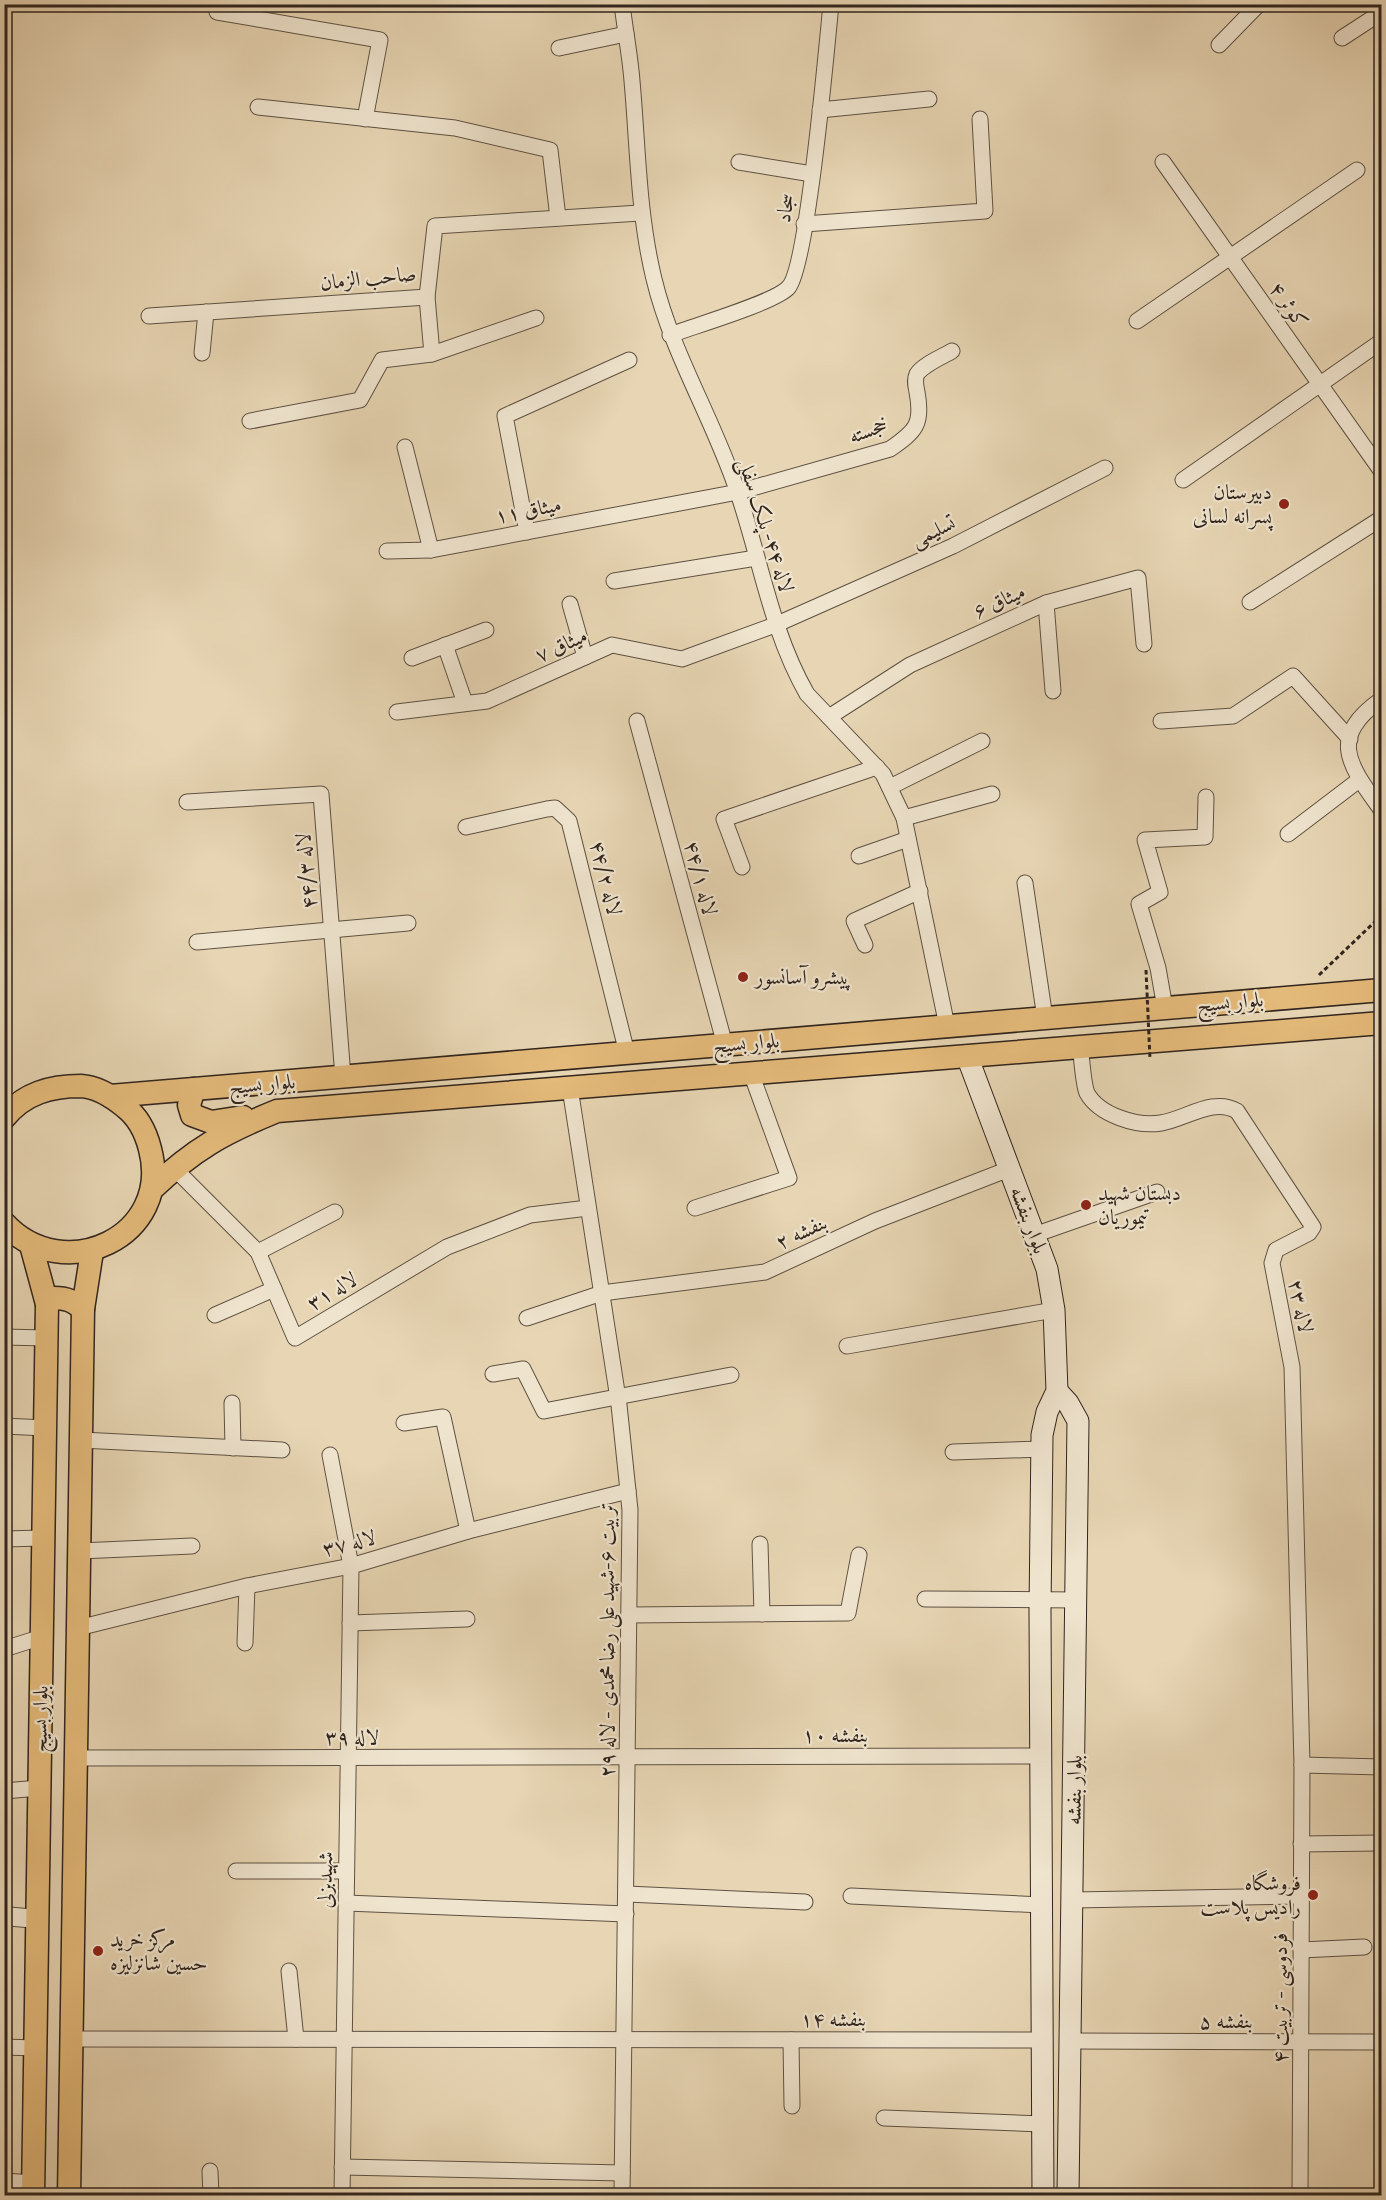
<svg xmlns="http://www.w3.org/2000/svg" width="1386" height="2200" font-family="'Gentium Book Plus',Amiri,serif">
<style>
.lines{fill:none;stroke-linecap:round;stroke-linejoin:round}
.minor-casing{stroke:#5e5143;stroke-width:17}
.tertiary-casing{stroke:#5e5143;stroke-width:20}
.secondary-casing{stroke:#31251e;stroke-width:23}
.primary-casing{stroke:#31251e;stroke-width:25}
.path{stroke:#31251e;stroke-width:3;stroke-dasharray:4.5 3;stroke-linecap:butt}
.minor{stroke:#efe4ce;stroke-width:15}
.tertiary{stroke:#efe4ce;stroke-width:18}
.secondary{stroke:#efe4ce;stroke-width:21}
.primary{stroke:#e4ba7a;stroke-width:22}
.path-bridge{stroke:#31251e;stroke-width:3;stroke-dasharray:4.5 3;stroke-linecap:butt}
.poi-dot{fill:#8f2418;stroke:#efe4ce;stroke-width:2}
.labels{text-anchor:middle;stroke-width:4.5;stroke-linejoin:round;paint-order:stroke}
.street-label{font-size:21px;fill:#31251e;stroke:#efe4ce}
.poi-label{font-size:21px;fill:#31251e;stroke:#efe4ce;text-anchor:start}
</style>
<rect width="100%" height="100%" fill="#e7d5b3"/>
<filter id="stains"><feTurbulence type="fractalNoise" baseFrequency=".00333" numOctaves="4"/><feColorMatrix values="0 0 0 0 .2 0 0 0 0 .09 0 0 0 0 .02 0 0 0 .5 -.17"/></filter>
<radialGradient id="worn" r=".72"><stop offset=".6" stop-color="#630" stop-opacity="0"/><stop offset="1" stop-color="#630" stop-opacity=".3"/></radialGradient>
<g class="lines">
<!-- minor casing -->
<g class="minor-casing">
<g id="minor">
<path d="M622,4c3,26 8,51 10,77 6,67 6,132 22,198 18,75 60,141 84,214 23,68 33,138 69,201l76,80 21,44 43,208"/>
<polyline points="217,12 380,40 365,119"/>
<polyline points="1342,38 1382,12"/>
<polyline points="1219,45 1259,4"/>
<polyline points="559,48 626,34"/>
<polyline points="258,107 455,128 550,150 558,218"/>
<polyline points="820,110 929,99"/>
<polyline points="739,162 812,174"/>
<polyline points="1163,162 1382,472"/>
<polyline points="804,224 985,211 980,119"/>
<polyline points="149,316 427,297 435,226 640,213"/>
<polyline points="1137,321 1357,170"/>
<path d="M670,335c24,-9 103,-32 118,-47 19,-18 39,-243 43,-284"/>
<polyline points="202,353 206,312"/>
<polyline points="432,354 536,318"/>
<polyline points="250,421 360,400 382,360 432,354 427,297"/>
<path d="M405,447l26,103 307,-58 152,-43c26,-18 33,-25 27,-57 -1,-6 -3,-12 0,-18 7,-10 25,-17 35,-23"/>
<polyline points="1183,480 1382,341"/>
<polyline points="527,532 505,416 629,360"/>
<polyline points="387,551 431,550"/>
<polyline points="614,581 756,558"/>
<polyline points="1250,602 1382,518"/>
<polyline points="1046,603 1053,691"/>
<polyline points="570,604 585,657"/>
<polyline points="445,645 465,703"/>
<polyline points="412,658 486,630"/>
<path d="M1382,699c-56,39 -32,67 0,112"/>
<polyline points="397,712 487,701 612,645 682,659 775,625 953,546 1105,468"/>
<polyline points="829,717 910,665 1046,603 1138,578 1144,644"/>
<polyline points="637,721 725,1045"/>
<polyline points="1161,721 1233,716 1293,676 1350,739"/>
<polyline points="890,787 982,741"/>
<polyline points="187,802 321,794 343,1077"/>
<polyline points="904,818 992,794"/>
<polyline points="466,827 547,809 555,808 569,821 627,1053"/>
<polyline points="1288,834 1359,780"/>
<polyline points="859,856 908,839"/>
<polyline points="742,867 724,819 877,767"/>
<polyline points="1025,883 1045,1018"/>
<polyline points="197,942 408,923"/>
<polyline points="865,945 854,921 920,891"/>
<polyline points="1165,1008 1158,968 1139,904 1160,892 1145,840 1205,837 1206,797"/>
<path d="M1080,1047c2,11 3,37 7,46 12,22 50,34 74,30 25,-4 52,-26 76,-12l76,116 -4,6 -33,17 -4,13 20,104 10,398 -2,431"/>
<polyline points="570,1088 619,1405 630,1510 622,2196"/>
<polyline points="174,1168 258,1252 295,1338 447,1247 530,1215 588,1208"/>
<polyline points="695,1208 789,1178 751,1073"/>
<polyline points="1034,1235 1157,1192"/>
<polyline points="258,1252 335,1212"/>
<polyline points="215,1315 274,1289"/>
<polyline points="527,1318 602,1293 765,1272 875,1221 1009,1169"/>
<polyline points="4,1337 46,1338"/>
<polyline points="847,1346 1054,1310"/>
<polyline points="493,1374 523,1369 544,1411 731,1375"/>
<polyline points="232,1403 233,1448"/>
<polyline points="404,1423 443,1417 468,1531"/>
<polyline points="4,1426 45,1428"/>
<polyline points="81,1440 282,1450"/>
<polyline points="953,1452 1042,1449"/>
<polyline points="330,1455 351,1566 342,2196"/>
<polyline points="4,1539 43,1538"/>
<polyline points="760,1544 762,1614"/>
<polyline points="80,1551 192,1546"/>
<polyline points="925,1599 1078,1600"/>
<polyline points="629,1615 848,1613 859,1555"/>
<polyline points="350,1623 467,1619"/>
<polyline points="78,1628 247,1586 351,1566 468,1531 628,1491"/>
<polyline points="245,1643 247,1586"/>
<polyline points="4,1649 42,1637"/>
<polyline points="76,1758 1042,1756"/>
<polyline points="1302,1765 1382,1767"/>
<polyline points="4,1791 39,1788"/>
<polyline points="1301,1844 1382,1843"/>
<polyline points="236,1871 346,1871"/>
<polyline points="627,1894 805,1902"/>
<polyline points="851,1896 1042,1905"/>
<polyline points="1073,1900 1301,1896"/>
<polyline points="346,1903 626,1914"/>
<polyline points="1301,1950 1364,1947"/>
<polyline points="289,1971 296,2039"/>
<polyline points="72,2039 1042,2040"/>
<polyline points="791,2040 792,2106"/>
<polyline points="1070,2041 1382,2042"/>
<polyline points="4,2047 35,2048"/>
<polyline points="884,2118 1043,2124"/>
<polyline points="342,2167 622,2173"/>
<polyline points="210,2171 211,2196"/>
<polyline points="4,2181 33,2183"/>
</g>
</g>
<!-- tertiary casing -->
<g class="tertiary-casing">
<polyline id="tertiary" points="4,1916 37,1919"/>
</g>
<!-- secondary casing -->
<g class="secondary-casing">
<g id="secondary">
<polyline points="967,1056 1047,1269 1054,1310 1057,1391 1047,1412 1042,1435 1040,1611 1043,2196"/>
<polyline points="1057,1391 1068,1403 1078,1421 1068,2196"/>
</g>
</g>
<!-- primary casing -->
<g class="primary-casing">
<g id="primary">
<polyline points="194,1089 189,1105 192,1115 211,1122 243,1117"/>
<polyline points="110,1096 1382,990"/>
<path d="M4,1118c20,-25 47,-32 77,-32 16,1 32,11 44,21 13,10 21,26 25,42 23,87 -86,139 -146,74"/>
<path d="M152,1189c42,-40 71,-56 125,-78l1105,-88"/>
<polyline points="31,1245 47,1304 33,2196"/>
<path d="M47,1304l7,-6c13,0 19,3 29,11"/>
<polyline points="69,2196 83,1309 92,1251"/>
</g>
</g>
<!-- path -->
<polyline class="path" points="1319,975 1382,915"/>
<!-- minor -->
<use href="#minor" class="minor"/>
<!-- tertiary -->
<use href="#tertiary" class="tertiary"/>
<!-- secondary -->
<use href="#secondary" class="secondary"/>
<!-- primary -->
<use href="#primary" class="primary"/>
<!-- path-bridge -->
<polyline class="path-bridge" points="1146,970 1150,1059"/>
</g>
<!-- markers -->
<g class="poi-dot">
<circle cx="1284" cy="504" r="6"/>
<circle cx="743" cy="977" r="6"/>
<circle cx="1086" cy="1205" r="6"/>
<circle cx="1313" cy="1895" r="6"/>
<circle cx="98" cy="1951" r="6"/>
</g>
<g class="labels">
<!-- street labels -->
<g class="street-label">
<text transform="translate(785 208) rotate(-81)" y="7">سجاد</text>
<text transform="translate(368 278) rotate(-6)" y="7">صاحب الزمان</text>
<text transform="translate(1289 305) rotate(55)" y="7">کوثر ۴</text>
<text transform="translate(868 430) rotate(-21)" y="7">خجسته</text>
<text transform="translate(528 510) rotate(-11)" y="7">میثاق ۱۱</text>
<text transform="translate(766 525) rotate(72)" y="7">لاله ۴۴- پلک سفلی</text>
<text transform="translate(933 531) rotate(-25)" y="7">تسلیمی</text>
<text transform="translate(999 601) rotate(-24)" y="7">میثاق ۶</text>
<text transform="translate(561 645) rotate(-24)" y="7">میثاق ۷</text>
<text transform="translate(306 871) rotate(-95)" y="7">لاله ۴۴/۳</text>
<text transform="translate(606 878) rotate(76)" y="7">لاله ۴۴/۲</text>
<text transform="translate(701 878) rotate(75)" y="7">لاله ۴۴/۱</text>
<text transform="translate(1230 1002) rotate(-5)" y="7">بلوار بسیج</text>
<text transform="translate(746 1043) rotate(-5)" y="7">بلوار بسیج</text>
<text transform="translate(262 1084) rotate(-5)" y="7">بلوار بسیج</text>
<text transform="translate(1029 1220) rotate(69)" y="7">بلوار بنفشه</text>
<text transform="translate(801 1232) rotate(-25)" y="7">بنفشه ۲</text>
<text transform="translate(332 1291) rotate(-31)" y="7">لاله ۳۱</text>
<text transform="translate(1301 1306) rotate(78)" y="7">لاله ۲۳</text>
<text transform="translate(349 1543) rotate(-14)" y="7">لاله ۳۷</text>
<text transform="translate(607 1640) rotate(-90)" y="7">تربیت ۶-شهید علی رضا محمدی - لاله ۲۹</text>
<text transform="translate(40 1719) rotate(-89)" y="7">بلوار بسیج</text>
<text x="835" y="1742">بنفشه ۱۰</text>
<text x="352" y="1744">لاله ۳۹</text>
<text transform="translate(1074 1790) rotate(-89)" y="7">بلوار بنفشه</text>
<text transform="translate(325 1880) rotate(-89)" y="7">شهیدبزلی</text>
<text transform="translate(1280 1998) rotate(-90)" y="7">فردوسی - تربیت ۴</text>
<text x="833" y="2026">بنفشه ۱۴</text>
<text x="1226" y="2028">بنفشه ۵</text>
</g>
<!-- poi labels -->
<g class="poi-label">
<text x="1272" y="499" text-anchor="end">دبیرستان<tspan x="1272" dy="24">پسرانه لسانی</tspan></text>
<text x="755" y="984">پیشرو آسانسور</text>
<text x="1098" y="1200">دبستان شهید<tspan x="1098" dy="24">تیموریان</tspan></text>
<text x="1301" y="1890" text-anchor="end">فروشگاه<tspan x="1301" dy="24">رادیس پلاست</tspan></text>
<text x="110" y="1946">مرکز خرید<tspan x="110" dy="24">حسین شانزلیزه</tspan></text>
</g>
</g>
<!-- margin -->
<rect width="1386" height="2200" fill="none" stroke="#e7d5b3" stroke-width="24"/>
<rect x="6" y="6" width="1374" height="2188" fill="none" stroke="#31251e" stroke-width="3"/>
<rect x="12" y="12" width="1362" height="2176" fill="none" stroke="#31251e" stroke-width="1.5"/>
<rect width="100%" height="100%" filter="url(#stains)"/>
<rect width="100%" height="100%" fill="url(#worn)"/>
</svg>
